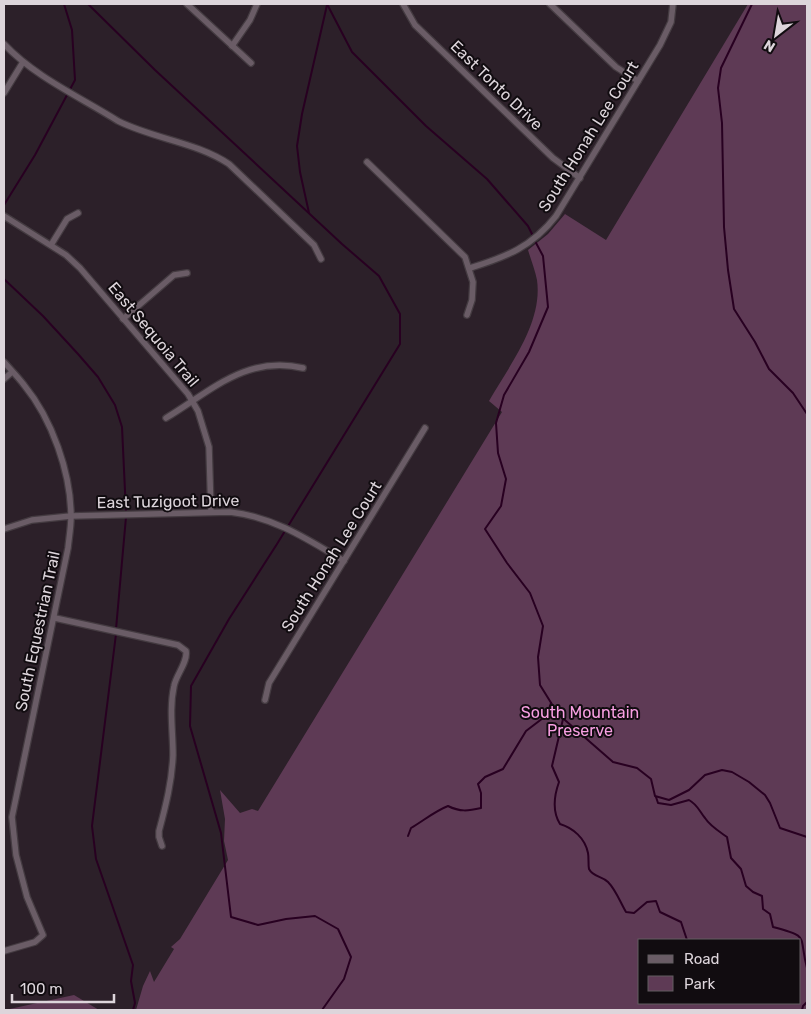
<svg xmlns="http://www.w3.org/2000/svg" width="811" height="1014" font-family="Rubik,sans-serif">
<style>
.green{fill:#5e3a55;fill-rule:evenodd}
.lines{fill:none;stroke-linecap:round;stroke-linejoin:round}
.stream{stroke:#280021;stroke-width:2}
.minor-casing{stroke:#443b41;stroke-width:8}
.minor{stroke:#6a5c66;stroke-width:5.5}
.labels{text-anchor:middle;stroke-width:4;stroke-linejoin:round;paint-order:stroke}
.street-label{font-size:16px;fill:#ddd5db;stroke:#110c10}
.park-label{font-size:16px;fill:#f89fe2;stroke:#110c10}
</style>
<rect width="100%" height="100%" fill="#2c2029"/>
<!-- green -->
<g class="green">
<path d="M748,4h59v1006h-671l7,-24 7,-15 4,11 20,-33 -3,-2 9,-8 48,-79 -4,-19 1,-22 -5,-29 20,23 12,-4 6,2 244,-399 -13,-11c20,-35 54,-78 48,-121 -2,-10 -6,-20 -9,-30l20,-16 17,-20 41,26zM640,940h160v63h-160z"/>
<polygon points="74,995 99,1010 5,1010"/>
</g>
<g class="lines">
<!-- stream -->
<g class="stream">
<polyline points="88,4 155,70 342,244 379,276 400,314 400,344 277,544 229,619 191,686 190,726 221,833 231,917 258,925 286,919 315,916 338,929 351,957 344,979 322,1010"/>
<polyline points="327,4 352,52 426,126 487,179 528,226 533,236"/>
<polyline points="752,4 721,68 718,88 722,123 724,227 728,270 734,309 755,342 769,369 793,393 807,414"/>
<polyline points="4,205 35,155 75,80 72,30 64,4"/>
<polyline points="309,213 300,172 297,146 302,114 327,5"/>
<polyline points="535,241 543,256 548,307 529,352 504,395 496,423 498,453 506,479 501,506 485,529 507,563 530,593 543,626 538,657 540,685 558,714 613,762 637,768 651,779 655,796 669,800 689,790 705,775 722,770 732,772 749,782 765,795 770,803 780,828 807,837"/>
<polyline points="4,279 43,316 78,354 98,377 115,405 122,427 126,512"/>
<polyline points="116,629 126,517"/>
<polyline points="116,634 92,826 96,859 133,965 131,981 135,1003 133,1010"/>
<path d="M563,719l-11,47 7,16c-5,14 -7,29 1,42 13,4 25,14 28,29 1,5 0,11 1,16 4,8 13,7 19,13 8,8 12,20 18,30l8,1 13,-11 9,-1 4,11 21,10 6,18"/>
<path d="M656,797l2,6 13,2 18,-5c9,5 10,11 16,18 5,8 15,14 22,19l4,21 10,11 5,17 7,6 9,4 1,13 7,5 3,13c38,10 25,8 34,41"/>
<path d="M408,836l3,-8c12,-7 24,-17 37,-22 12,6 20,5 33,2v-15l-3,-9 7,-7 18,-8 23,-38 21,-16 4,-12"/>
<polyline points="802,1010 803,1006 807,1002"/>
</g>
<!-- minor casing -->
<g class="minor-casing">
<g id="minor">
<polyline points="187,4 251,63"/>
<polyline points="403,4 415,25 553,158 580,178"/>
<polyline points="550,4 616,67 638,81"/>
<path d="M4,44c31,33 76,53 114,77 36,18 78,21 111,43l85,81 7,14"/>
<polyline points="232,46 250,20 257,4"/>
<polyline points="4,93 23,62"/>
<polyline points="367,162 465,257 473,282 472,300 467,315"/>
<polyline points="4,216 66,255 80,268 188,394 198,411 209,447 211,512"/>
<polyline points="51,245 67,219 78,213"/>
<path d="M470,268c36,-11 62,-21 86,-52l104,-171 11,-23 2,-18"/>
<polyline points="123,319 174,275 187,273"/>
<path d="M4,362c7,8 14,15 20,23 28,34 47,88 47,132 0,10 -2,21 -3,31l-56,269 4,38 11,42 16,38 -8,7 -31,9"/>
<polyline points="4,379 12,372"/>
<path d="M166,418c45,-27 80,-63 137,-50"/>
<path d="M4,529l28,-9 39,-4 159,-4c44,5 77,27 114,49"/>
<path d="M55,618l123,27 8,6c2,11 -10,24 -12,35 -5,23 -1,46 -1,69 -1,26 -7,50 -14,76v6l3,9"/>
<polyline points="265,700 269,683 425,428"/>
</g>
</g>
<!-- minor -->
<use href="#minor" class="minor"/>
</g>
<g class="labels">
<!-- street labels -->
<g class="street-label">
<text transform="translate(497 85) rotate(44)" y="6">East Tonto Drive</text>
<text transform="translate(588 136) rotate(-58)" y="6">South Honah Lee Court</text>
<text transform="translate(154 334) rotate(50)" y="6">East Sequoia Trail</text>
<text transform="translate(168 501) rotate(-1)" y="6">East Tuzigoot Drive</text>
<text transform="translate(331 556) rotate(-58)" y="6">South Honah Lee Court</text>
<text transform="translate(37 631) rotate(-78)" y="6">South Equestrian Trail</text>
</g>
<!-- park labels -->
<g class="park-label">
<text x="580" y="718">South Mountain<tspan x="580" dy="18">Preserve</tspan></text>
</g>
</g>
<!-- border -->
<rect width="811" height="1014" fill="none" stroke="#ddd5db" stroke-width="10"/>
<!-- legend -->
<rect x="638" y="939" width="162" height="65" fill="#110c10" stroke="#635c61"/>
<rect x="648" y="955" width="25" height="8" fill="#6a5c66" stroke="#635c61"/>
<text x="684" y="964" font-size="15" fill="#ddd5db">Road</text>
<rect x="648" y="976" width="25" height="15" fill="#5e3a55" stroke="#635c61"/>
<text x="684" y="989" font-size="15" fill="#ddd5db">Park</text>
<!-- north arrow -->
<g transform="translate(776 35) rotate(211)" stroke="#110c10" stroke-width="4" paint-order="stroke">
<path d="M0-4L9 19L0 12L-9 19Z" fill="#ddd5db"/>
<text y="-8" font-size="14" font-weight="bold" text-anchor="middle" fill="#ddd5db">N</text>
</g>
<!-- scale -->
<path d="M12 994v8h102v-8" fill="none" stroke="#ddd5db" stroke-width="2.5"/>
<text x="20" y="994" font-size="15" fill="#ddd5db" stroke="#110c10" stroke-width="4" paint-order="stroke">100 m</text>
</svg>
